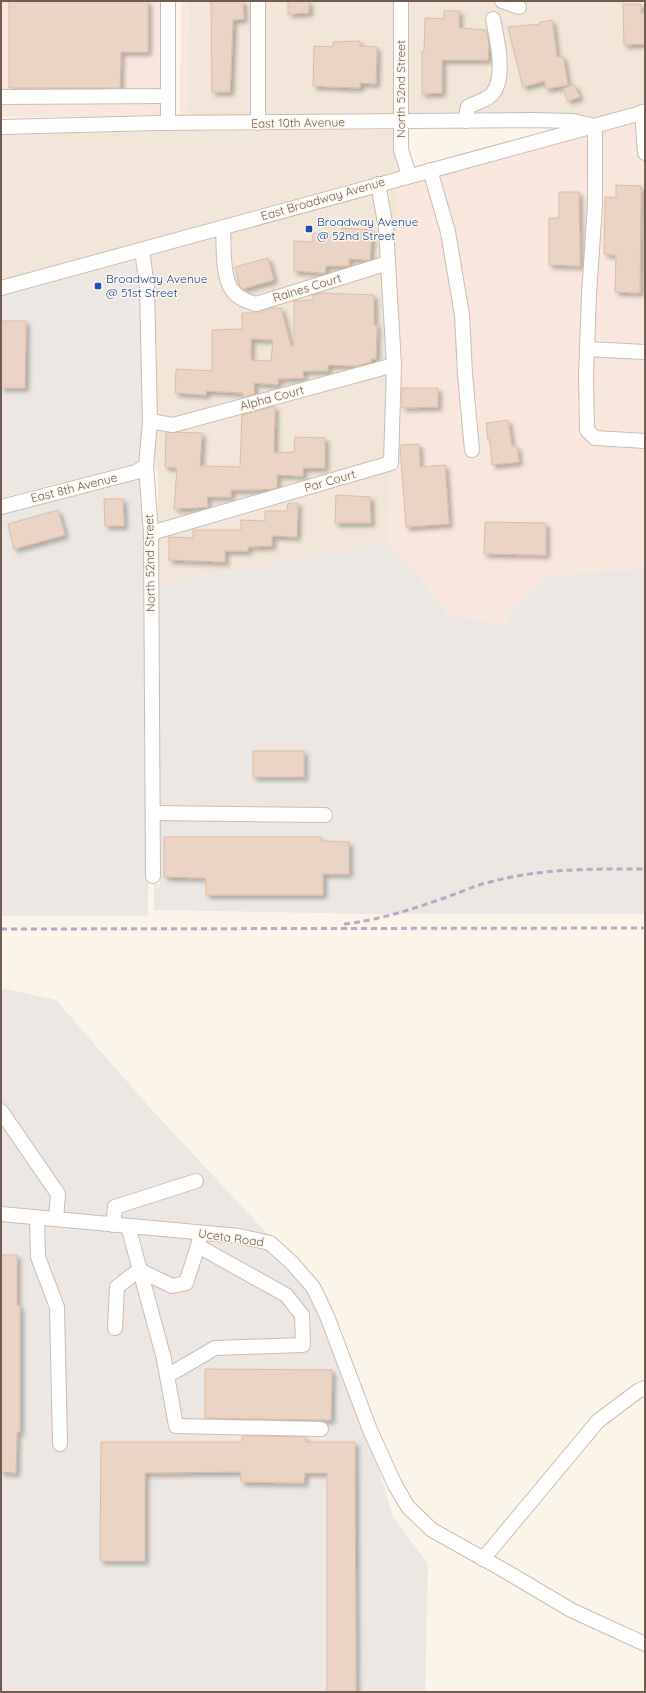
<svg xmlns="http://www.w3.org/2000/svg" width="646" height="1693" font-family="Quicksand,sans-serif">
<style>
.residential{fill:#f1e6d8}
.commercial{fill:#f9e7de}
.industrial{fill:#ece7e2}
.building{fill:#ecd4c4;stroke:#ddbca6;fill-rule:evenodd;filter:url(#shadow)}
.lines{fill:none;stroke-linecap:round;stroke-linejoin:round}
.minor-casing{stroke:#cbbcb0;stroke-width:16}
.minor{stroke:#fff;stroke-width:14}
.rail{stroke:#b7a8c3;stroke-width:3;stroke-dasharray:6 4;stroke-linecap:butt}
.transit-dot{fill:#1a4fb4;stroke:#fdf8ef;stroke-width:1.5}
.labels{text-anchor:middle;stroke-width:3;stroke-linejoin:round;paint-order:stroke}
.street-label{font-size:12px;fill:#725c50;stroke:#fdf8ef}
.transit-label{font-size:12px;fill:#164399;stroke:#fdf8ef;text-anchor:start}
</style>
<defs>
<filter id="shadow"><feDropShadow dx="3.5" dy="3.5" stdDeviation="2" flood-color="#0004"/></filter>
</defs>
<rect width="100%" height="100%" fill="#faf4e9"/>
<!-- residential -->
<g class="residential">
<polygon points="189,1 251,1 251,115 187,115"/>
<polygon points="265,1 394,1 394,114 265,115"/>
<polygon points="408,1 645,1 645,103 595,118 573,113 408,114"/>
<polygon points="394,130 394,150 400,170 1,280 1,135 159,131"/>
<polygon points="398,187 396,280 386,256 256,296 246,293 237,284 233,275 231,233"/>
<polygon points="217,237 220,277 225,292 238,306 254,312 381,273 386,359 173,417 157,414 154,287 150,256"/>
<polygon points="386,375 384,457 158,523 158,473 155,467 154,451 156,430 175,433"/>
<polygon points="390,471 388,542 161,584 158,539"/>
</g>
<!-- commercial -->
<g class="commercial">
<polygon points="1,1 175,1 174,117 1,117"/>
<polygon points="181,1 189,1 187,115 180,115"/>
<polygon points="645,120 645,568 546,576 512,611 506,625 447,615 418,575 388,542 390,471 393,470 398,463 401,372 402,371 396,280 398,187"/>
</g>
<!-- industrial -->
<g class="industrial">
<polygon points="136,260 140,289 143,421 139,461 134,464 1,498 1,296"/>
<polygon points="152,473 148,916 1,916 1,507"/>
<polygon points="158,539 161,584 388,542 418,575 447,615 506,625 511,611 546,576 645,568 645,914 373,914 154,910 154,884 160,884"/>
<polygon points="1,988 56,1000 151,1109 304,1273 350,1369 392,1515 428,1564 425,1692 1,1692"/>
</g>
<!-- building -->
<g class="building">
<polygon points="9,1 148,1 148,52 121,52 120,88 9,88"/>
<polygon points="211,1 243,1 244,19 233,20 230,92 212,92"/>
<polygon points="288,1 309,1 309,13 288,14"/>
<polygon points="623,4 641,4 641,13 645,13 645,44 624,45"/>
<polygon points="444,11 459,11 459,28 486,30 489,44 488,60 442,60 442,93 422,94 422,51 424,51 425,18 444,19"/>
<polygon points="552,20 557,57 563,56 568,85 546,89 545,81 523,87 508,27 540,24 540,22"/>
<polygon points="360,41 360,46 377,47 376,84 360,83 360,88 313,86 314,46 333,47 333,42"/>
<polygon points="574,84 580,97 568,101 563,89"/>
<polygon points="616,185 641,186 640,293 615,292 616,255 604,254 605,197 616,198"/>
<polygon points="559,192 579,192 580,266 549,265 549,218 559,218"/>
<polygon points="341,228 372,230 370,260 349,259 349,266 326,266 325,273 294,271 294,241 312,242 313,233 341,235"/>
<polygon points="268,258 274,280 242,289 240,287 235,267"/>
<path d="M320,293l54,2v30h3l-1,34h-5v3l-15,4 -28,-1v6h-25l1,7 -26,1v6l-24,-2v11l-11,3v-4l-37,-2v4l-31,-2 1,-24 36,2v-41l30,-1v-16h19v-2l9,-3h11l10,38h3v-45l19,-1v-5zM251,339l22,1 -2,21 -20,-1z"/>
<polygon points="1,321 26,321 25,388 1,388"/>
<polygon points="402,388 438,388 438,407 402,408"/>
<polygon points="275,406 274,453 294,452 295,437 325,438 325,468 303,468 303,476 277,475 277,487 273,489 252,490 231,490 231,497 207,497 208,507 174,509 177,468 165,467 166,432 202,433 200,466 240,467 242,415"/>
<polygon points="508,420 512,446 517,446 519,462 492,465 490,440 488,440 486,423"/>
<polygon points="419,444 420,467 445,465 449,524 406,527 400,445"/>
<polygon points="336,495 370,497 371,523 335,523"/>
<polygon points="104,499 123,499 124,526 105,526"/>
<polygon points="288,503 298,503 297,537 272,536 272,546 248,547 248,551 225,551 225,562 169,560 169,537 193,538 193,530 241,530 241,520 265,521 265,511 287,511"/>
<polygon points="58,510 65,535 14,549 8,524"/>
<polygon points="485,522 546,523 546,555 484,554"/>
<rect x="253" y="751" width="51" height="26"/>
<polygon points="164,837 321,837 321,841 349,842 349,874 323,874 323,895 206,895 206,878 164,877"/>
<polygon points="1,1255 17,1255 17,1305 20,1306 20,1432 17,1432 16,1473 1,1472"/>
<polygon points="205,1369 332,1370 331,1420 205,1418"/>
<polygon points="242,1436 305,1437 306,1442 355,1442 356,1692 327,1692 327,1473 305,1473 304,1483 241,1482 241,1472 145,1473 145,1561 100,1561 101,1442 242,1442"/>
</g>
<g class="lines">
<!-- minor casing -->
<g class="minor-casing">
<g id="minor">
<polyline points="168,1 168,123"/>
<polyline points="401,1 401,150 409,175"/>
<polyline points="502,1 519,7"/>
<polyline points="1,97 168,96"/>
<polyline points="642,112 645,153"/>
<path d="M465,121l3,-14c8,-5 19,-6 25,-14 13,-17 4,-54 0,-74"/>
<polyline points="258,123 258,1"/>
<polyline points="1,127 159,123 532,120 573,121 595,126 595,204 589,295 586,376 587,430 595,438 645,441"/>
<polyline points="430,170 448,232 462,315 465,374 472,450"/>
<polyline points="378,184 386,228 388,263"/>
<polyline points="142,250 147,288 150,421 146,466 151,533 153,876"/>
<polyline points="1,288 645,112"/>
<polyline points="587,349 645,352"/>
<polyline points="150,421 173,425 394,365"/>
<polyline points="1,507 136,472 146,466"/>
<path d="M151,533l240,-70 3,-98 -6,-102 -132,41c-10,-3 -18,-6 -24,-14 -10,-13 -8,-47 -9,-63"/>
<polyline points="153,813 325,815"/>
<polyline points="1,1111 58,1194 56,1219"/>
<polyline points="1,1214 239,1236 270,1243 292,1263 313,1287 327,1316 370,1430 395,1485 408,1507 432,1530 507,1572 571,1610 645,1644"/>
<polyline points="37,1218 38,1257 57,1307 60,1444"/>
<polyline points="113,1225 115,1207 196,1181"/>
<polyline points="128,1226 164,1359 176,1426 321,1429"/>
<polyline points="115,1328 117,1287 139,1270 172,1286 186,1283 198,1246"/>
<polyline points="167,1376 215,1348 303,1345 302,1315 286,1295 198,1246 201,1233"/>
<polyline points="483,1559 598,1421 638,1391 645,1388"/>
</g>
</g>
<!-- minor -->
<use href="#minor" class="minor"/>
<!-- rail -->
<g class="rail">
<path d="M344,924c36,-4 69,-15 103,-27 14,-5 29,-12 43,-15 53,-14 101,-13 155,-13"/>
<polyline points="1,929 645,928"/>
</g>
</g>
<!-- markers -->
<g class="transit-dot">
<rect x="305" y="225" width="8" height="8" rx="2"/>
<rect x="94" y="282" width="8" height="8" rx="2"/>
</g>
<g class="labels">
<!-- street labels -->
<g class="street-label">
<text transform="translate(401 89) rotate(-90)" y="4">North 52nd Street</text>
<text transform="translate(298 123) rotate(-1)" y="4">East 10th Avenue</text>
<text transform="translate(323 199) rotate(-16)" y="4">East Broadway Avenue</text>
<text transform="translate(307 288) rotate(-17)" y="4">Raines Court</text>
<text transform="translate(272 398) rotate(-15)" y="4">Alpha Court</text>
<text transform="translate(330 481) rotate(-16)" y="4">Par Court</text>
<text transform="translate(74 488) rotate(-14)" y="4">East 8th Avenue</text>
<text transform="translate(150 563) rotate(-91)" y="4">North 52nd Street</text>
<text transform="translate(231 1238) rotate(8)" y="4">Uceta Road</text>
</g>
<!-- transit labels -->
<g class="transit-label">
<text x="317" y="226">Broadway Avenue<tspan x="317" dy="14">@ 52nd Street</tspan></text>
<text x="106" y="283">Broadway Avenue<tspan x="106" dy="14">@ 51st Street</tspan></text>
</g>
</g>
<!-- border -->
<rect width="646" height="1693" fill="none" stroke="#725c50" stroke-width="4"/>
</svg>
